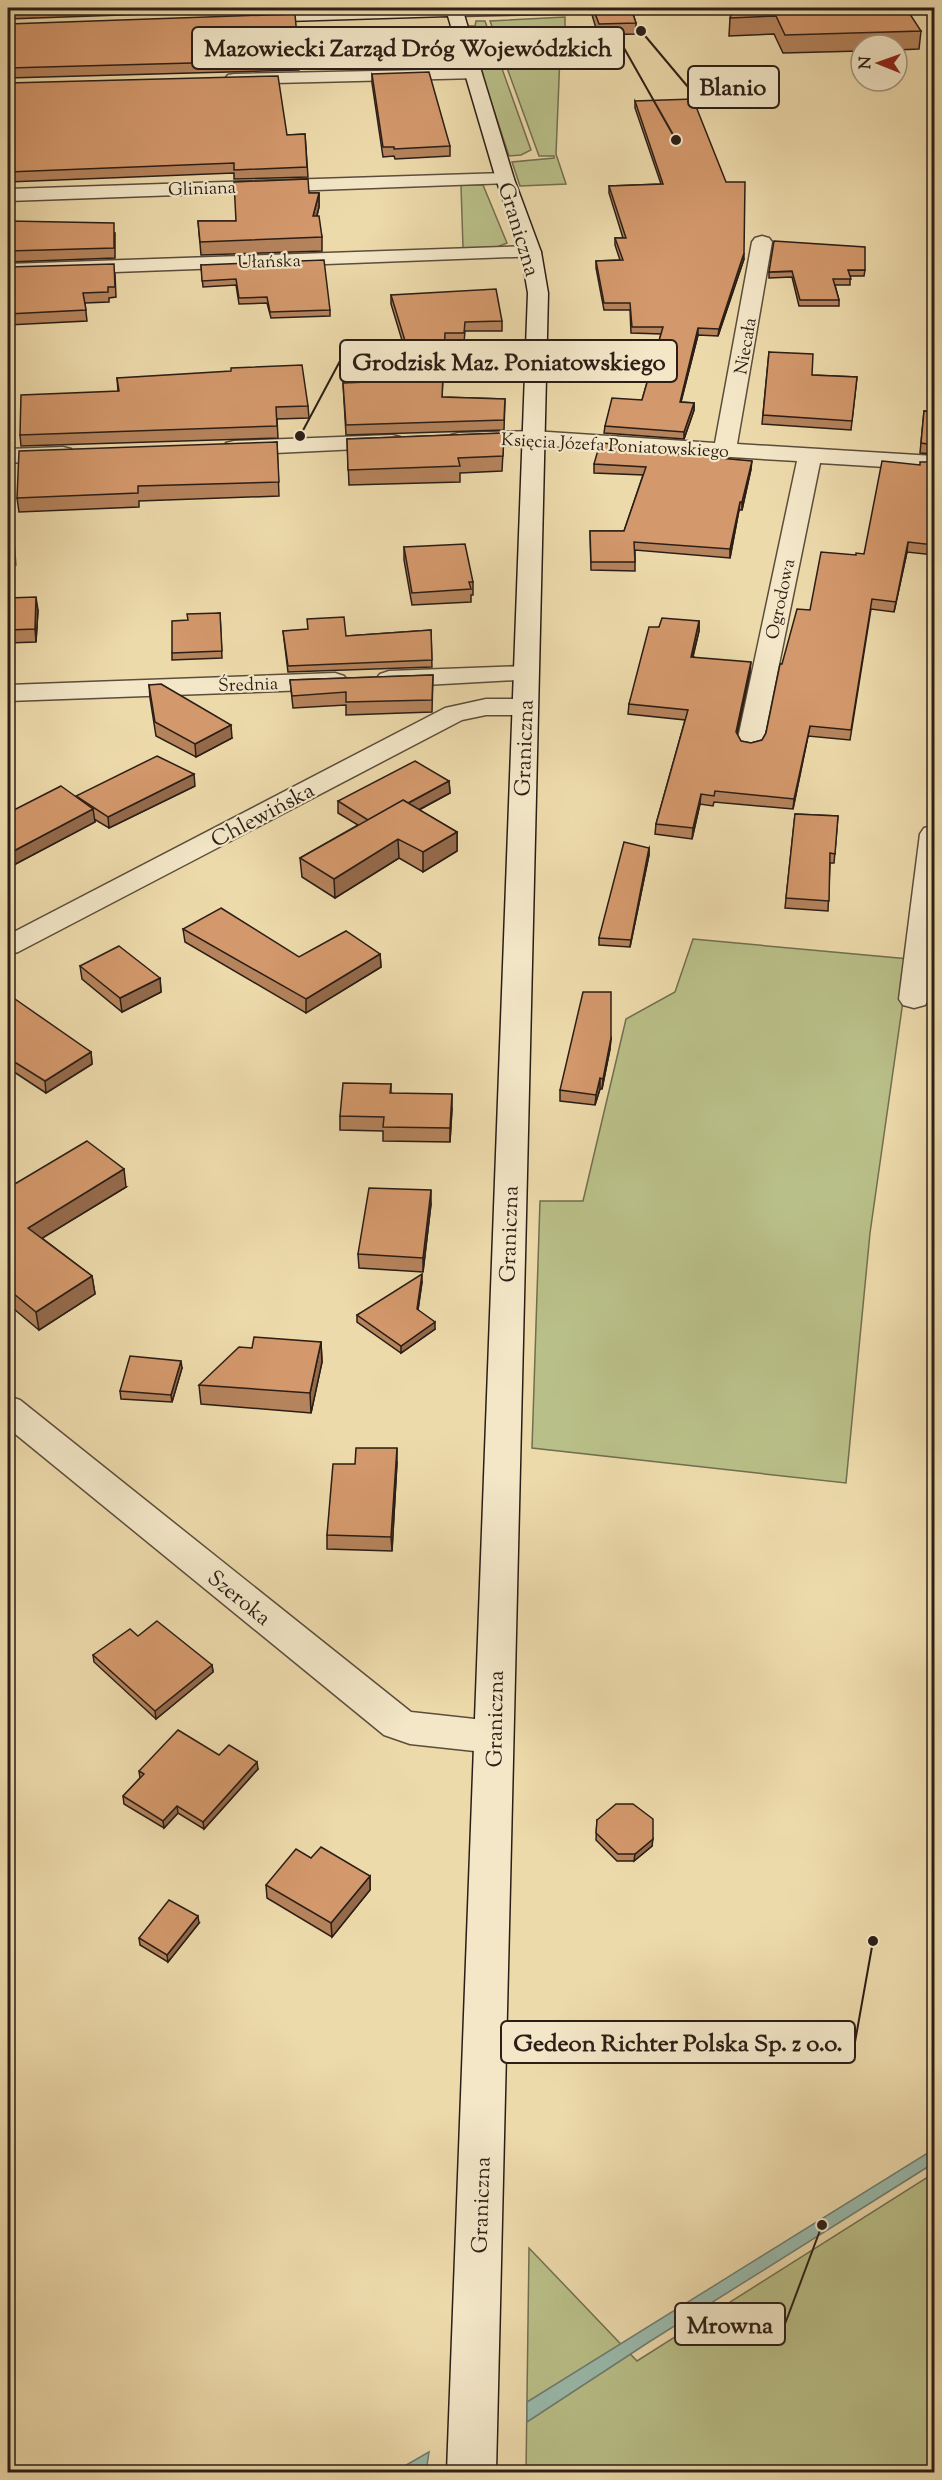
<svg xmlns="http://www.w3.org/2000/svg" width="942" height="2480" font-family="'Sorts Mill Goudy',serif">
<style>
.green{fill:#b9bf88;stroke:#726e4f;stroke-width:1.5}
.water{fill:#99baac;stroke:#6d7c70;stroke-width:1.5}
.lines{fill:none;stroke-linecap:round;stroke-linejoin:round}
.street-casing{stroke:#5c4d3b;stroke-width:3}
.secondary-casing{stroke:#2b1e16;stroke-width:3}
.street{fill:#f3e7c8;fill-rule:evenodd}
.secondary{fill:#f3e7c8;fill-rule:evenodd}
.wall{fill:#b5835c;stroke:#2b1e16;stroke-width:1.5}
.shaded-wall{fill:#946a4b;stroke:#2b1e16;stroke-width:1.5}
.building{fill:#d3986b;stroke:#2b1e16;stroke-width:1.5}
.labels{text-anchor:middle;stroke-width:4.5;stroke-linejoin:round;paint-order:stroke}
.far-street-label{font-size:18px;fill:#2b1e16;stroke:#f3e7c8}
.street-label{font-size:22px;fill:#2b1e16;stroke:#f3e7c8}
.leader{fill:none;stroke:#2b1e16;stroke-width:2}
.callout-dot{fill:#2b1e16;stroke:#f3e7c8;stroke-width:2}
.callout{fill:#f3e7c8;stroke:#2b1e16;stroke-width:2}
.callout-label{font-size:24px;text-anchor:middle;font-weight:bold;fill:#2b1e16}
</style>
<rect width="100%" height="100%" fill="#eddaab"/>
<filter id="stains"><feTurbulence type="fractalNoise" baseFrequency=".00333" numOctaves="4"/><feColorMatrix values="0 0 0 0 .2 0 0 0 0 .09 0 0 0 0 .02 0 0 0 .5 -.17"/></filter>
<radialGradient id="worn" r=".72"><stop offset=".6" stop-color="#630" stop-opacity="0"/><stop offset="1" stop-color="#630" stop-opacity=".3"/></radialGradient>
<!-- green -->
<g class="green">
<polygon points="565,17 565,54 560,55 556,154 566,184 520,186 512,162 554,158 554,156 539,156 490,21"/>
<polygon points="476,21 485,21 531,150 521,155 509,156 481,71 469,26 475,26"/>
<polygon points="461,185 483,185 507,243 497,247 463,248"/>
<polygon points="8,467 16,565 8,566"/>
<polygon points="693,939 909,959 870,1233 846,1483 532,1448 540,1201 583,1201 626,1019 675,992"/>
<polygon points="934,2173 934,2472 526,2472 529,2248 637,2361"/>
</g>
<!-- water -->
<g class="water">
<polygon points="934,2149 934,2163 649,2342 527,2422 527,2402"/>
<polygon points="429,2452 426,2472 394,2472"/>
</g>
<g class="lines">
<!-- street casing -->
<g class="street-casing">
<g id="street">
<polygon points="448,8 603,8 595,13 454,16 448,15 446,11"/>
<polygon points="473,69 479,70 482,74 479,78 234,84 228,83 225,79 228,75 234,74"/>
<polygon points="505,173 512,175 514,179 512,183 8,201 8,189"/>
<polygon points="762,236 769,238 772,242 737,444 934,456 934,470 820,463 763,743 759,749 750,751 741,749 737,743 797,461 533,445 459,447 451,445 448,440 451,435 459,433 533,431 715,443 752,242 755,238"/>
<polygon points="531,246 538,248 541,252 538,256 8,276 8,264"/>
<polygon points="392,435 400,437 403,442 400,447 234,455 226,453 223,448 226,443 234,441"/>
<polygon points="63,447 71,449 74,454 71,459 8,463 8,449"/>
<polygon points="525,666 534,669 538,674 534,679 389,687 380,684 376,679 380,674 389,671"/>
<polygon points="335,673 344,676 348,681 344,686 335,689 8,701 8,685"/>
<polygon points="486,699 524,699 533,701 537,707 533,713 524,715 486,715 462,720 18,952 8,955 8,935 445,708"/>
<polygon points="934,826 934,950 929,999 925,1005 914,1008 903,1005 899,999 920,834 924,828"/>
<polygon points="8,1396 20,1400 411,1712 493,1721 507,1726 513,1737 507,1748 493,1753 410,1744 384,1735 8,1428"/>
</g>
</g>
<!-- secondary casing -->
<g class="secondary-casing">
<polygon id="secondary" points="402,8 462,8 514,179 541,252 548,293 496,2472 447,2472 528,293 521,252 496,179 448,16 252,22 244,17 252,12"/>
</g>
<!-- street -->
<use href="#street" class="street"/>
<!-- secondary -->
<use href="#secondary" class="secondary"/>
</g>
<!-- wall -->
<g class="wall">
<polygon points="8,8 295,8 295,9 8,19 8,21"/>
<polygon points="592,8 631,8 636,23 636,34 598,35 592,15"/>
<polygon points="734,8 921,31 919,49 897,50 897,45 861,45 861,51 783,53 774,34 729,36 730,18"/>
<polygon points="8,24 299,60 299,70 8,78 8,80"/>
<polygon points="363,35 414,50 425,62 425,68 369,69 363,41"/>
<polygon points="372,74 450,146 450,156 395,159 394,156 383,157 372,83"/>
<polygon points="8,83 287,135 305,134 308,177 234,179 234,173 8,182"/>
<polygon points="635,101 744,259 718,336 698,335 681,402 694,403 694,410 684,439 604,433 605,426 642,400 661,334 631,333 630,310 604,310 596,268 596,261 620,260 615,245 615,238 623,238 609,193 609,186 661,184 635,108"/>
<polygon points="309,193 319,193 319,207 317,216 322,237 322,251 201,255 198,221 236,221"/>
<polygon points="8,221 115,233 115,258 8,262"/>
<polygon points="201,265 330,310 330,316 271,318 267,303 239,304 236,285 203,287"/>
<polygon points="8,267 115,274 116,297 109,298 109,302 85,303 87,321 8,325"/>
<polygon points="865,270 864,276 850,276 850,285 835,285 839,300 839,306 799,306 792,277 769,278 769,272"/>
<polygon points="391,295 502,321 502,331 465,331 464,343 445,342 442,397 505,399 504,430 346,435 343,383 414,380 391,304"/>
<polygon points="769,352 812,375 857,377 851,430 762,424"/>
<polygon points="117,378 308,406 309,418 277,419 278,438 21,446 20,435 118,391"/>
<polygon points="924,411 934,412 934,454 920,453"/>
<polygon points="504,433 502,471 460,473 460,482 349,485 347,439"/>
<polygon points="277,442 279,496 139,501 139,507 19,512 17,498"/>
<polygon points="678,454 751,469 742,510 739,510 730,558 635,550 635,571 591,570 590,531 624,531 643,475 594,473 594,464"/>
<polygon points="934,462 934,555 907,552 894,612 871,609 850,740 808,736 793,809 714,802 713,806 700,804 692,839 655,834 656,824 685,720 628,714 629,704 659,627 699,621 699,631 693,657 750,672 737,734 741,741 751,743 762,740 766,733 782,664 810,610 856,555 864,554 920,465"/>
<polygon points="404,547 473,582 473,595 471,595 471,602 412,605 404,560"/>
<polygon points="8,598 38,610 36,642 8,643"/>
<polygon points="220,613 222,658 172,660 172,653 188,620"/>
<polygon points="431,630 432,667 288,672 283,631 346,636"/>
<polygon points="433,675 432,712 346,715 346,705 293,708 290,680"/>
<polygon points="149,685 232,738 196,757 156,736 150,698"/>
<polygon points="449,781 450,793 419,810 457,832 457,851 423,872 399,858 335,898 302,877 300,858 358,825 338,813 338,801"/>
<polygon points="195,786 109,828 94,819 95,822 8,868 76,797"/>
<polygon points="795,814 838,816 834,863 830,863 828,911 785,908"/>
<polygon points="649,848 649,855 630,947 599,945 599,938"/>
<polygon points="183,929 299,957 380,954 381,967 306,1013 185,942"/>
<polygon points="80,966 160,978 161,992 122,1012 82,979"/>
<polygon points="8,1004 91,1052 92,1064 46,1093 8,1068"/>
<polygon points="611,1038 610,1049 602,1089 600,1089 595,1105 560,1101 560,1090"/>
<polygon points="391,1084 391,1093 452,1108 450,1142 383,1141 383,1131 340,1130 340,1116"/>
<polygon points="126,1187 42,1238 92,1276 95,1294 39,1330 8,1304 8,1188"/>
<polygon points="431,1204 423,1272 359,1268 358,1254"/>
<polygon points="422,1282 418,1310 435,1329 401,1353 357,1322 357,1315"/>
<polygon points="321,1342 322,1362 311,1413 201,1404 199,1385 252,1348"/>
<polygon points="182,1368 172,1402 121,1399 120,1391"/>
<polygon points="397,1462 392,1551 327,1549 327,1535 355,1464"/>
<polygon points="138,1636 212,1665 213,1672 156,1719 94,1662 93,1655"/>
<polygon points="219,1755 258,1769 204,1829 178,1813 164,1828 124,1804 123,1796 140,1778 139,1771"/>
<polygon points="597,1820 652,1846 634,1861 617,1861 596,1840"/>
<polygon points="311,1858 370,1876 370,1890 332,1937 267,1898 266,1885"/>
<polygon points="199,1923 168,1962 140,1945 139,1938"/>
</g>
<!-- shaded-wall -->
<g class="shaded-wall">
<polygon points="319,193 319,207 313,230 313,216"/>
<polygon points="744,253 744,259 718,336 719,329"/>
<polygon points="698,328 698,335 679,409 680,402"/>
<polygon points="694,403 694,410 684,439 684,432"/>
<polygon points="752,461 751,469 742,510 742,502"/>
<polygon points="740,502 739,510 730,558 730,549"/>
<polygon points="908,542 907,552 894,612"/>
<polygon points="36,597 38,610 36,642 35,629"/>
<polygon points="699,621 699,631 690,667 691,657"/>
<polygon points="751,662 750,672 735,743 736,732"/>
<polygon points="231,725 232,738 196,757 195,744"/>
<polygon points="810,726 808,736 793,809 794,799"/>
<polygon points="194,774 195,786 109,828 108,817"/>
<polygon points="449,781 450,793 373,834 372,823"/>
<polygon points="701,794 700,804 692,839 693,828"/>
<polygon points="93,809 95,822 8,868 8,854"/>
<polygon points="457,832 457,851 423,872 423,852"/>
<polygon points="398,839 399,858 335,898 334,879"/>
<polygon points="649,848 649,855 630,947 631,940"/>
<polygon points="380,954 381,967 306,1013 306,999"/>
<polygon points="160,978 161,992 122,1012 120,998"/>
<polygon points="611,1038 610,1049 602,1089 603,1079"/>
<polygon points="91,1052 92,1064 46,1093 45,1081"/>
<polygon points="600,1078 600,1089 595,1105 596,1095"/>
<polygon points="452,1094 452,1108 450,1142 450,1128"/>
<polygon points="124,1169 126,1187 31,1245 28,1228"/>
<polygon points="431,1190 431,1204 423,1272 423,1258"/>
<polygon points="422,1274 422,1282 417,1316 417,1309"/>
<polygon points="92,1276 95,1294 39,1330 36,1312"/>
<polygon points="435,1322 435,1329 401,1353 401,1346"/>
<polygon points="321,1342 322,1362 311,1413 310,1393"/>
<polygon points="181,1361 182,1368 172,1402 171,1395"/>
<polygon points="397,1448 397,1462 392,1551 391,1537"/>
<polygon points="212,1665 213,1672 156,1719 155,1711"/>
<polygon points="257,1762 258,1769 204,1829 203,1822"/>
<polygon points="177,1806 178,1813 164,1828 163,1821"/>
<polygon points="653,1839 652,1846 634,1861 635,1854"/>
<polygon points="370,1876 370,1890 332,1937 331,1923"/>
<polygon points="198,1916 199,1923 168,1962 167,1955"/>
</g>
<!-- building -->
<g class="building">
<polygon points="8,8 71,8 8,10"/>
<polygon points="593,8 631,8 636,23 599,24"/>
<polygon points="734,8 906,8 921,31 785,35 776,16 730,18"/>
<polygon points="295,14 299,60 8,68 8,24"/>
<polygon points="429,72 450,146 394,149 394,147 383,147 372,74"/>
<polygon points="278,76 287,135 305,134 307,167 234,170 234,163 8,172 8,83"/>
<polygon points="693,99 726,182 745,182 744,253 719,329 698,328 680,402 694,403 684,432 605,426 612,398 642,400 663,327 632,327 630,303 604,303 596,261 623,260 615,238 626,238 609,186 663,184 635,101"/>
<polygon points="308,179 309,193 319,193 313,216 319,216 322,237 200,242 198,221 236,221 234,182"/>
<polygon points="8,221 114,223 114,248 8,251"/>
<polygon points="774,241 865,247 865,270 848,270 851,279 833,279 839,300 800,300 792,271 769,272"/>
<polygon points="324,260 330,310 270,312 267,297 239,298 236,279 202,281 201,265"/>
<polygon points="114,264 115,287 108,287 108,292 83,293 86,310 8,314 8,267"/>
<polygon points="496,289 502,321 465,322 464,333 445,333 442,397 505,399 504,420 346,425 343,383 417,380 391,295"/>
<polygon points="769,352 813,354 812,375 857,377 852,421 763,415"/>
<polygon points="302,365 308,406 276,407 277,426 20,435 21,395 119,391 117,378 231,371 231,368"/>
<polygon points="924,411 934,412 934,445 921,443"/>
<polygon points="504,433 503,456 458,458 460,466 348,470 347,439"/>
<polygon points="277,442 279,482 138,486 138,493 17,498 19,451"/>
<polygon points="600,443 679,448 676,454 752,461 742,502 740,502 730,549 634,542 635,562 591,562 590,531 624,531 646,467 594,464"/>
<polygon points="882,461 920,465 920,462 934,462 934,545 908,542 896,602 872,599 851,730 810,726 794,799 715,791 714,796 701,794 693,828 656,824 688,710 629,704 649,627 659,627 662,618 699,621 691,657 751,662 736,732 741,741 751,743 762,740 766,733 780,664 782,664 797,609 810,610 821,552 856,555 856,553 864,554"/>
<polygon points="465,544 473,582 469,582 471,589 412,593 404,547"/>
<polygon points="36,597 35,629 8,630 8,598"/>
<polygon points="220,613 222,651 172,653 172,621 188,620 187,614"/>
<polygon points="344,617 346,636 431,630 432,660 288,666 283,631 308,629 307,619"/>
<polygon points="433,675 432,700 346,702 346,692 292,696 290,680"/>
<polygon points="161,684 231,725 195,744 155,722 149,685"/>
<polygon points="157,756 194,774 108,817 76,796"/>
<polygon points="415,761 449,781 408,803 403,800 368,820 338,801"/>
<polygon points="61,786 93,809 8,854 8,813"/>
<polygon points="403,800 457,832 423,852 398,839 334,879 300,858"/>
<polygon points="795,814 838,816 835,854 830,853 829,901 786,898"/>
<polygon points="624,842 649,848 631,940 599,938"/>
<polygon points="221,908 299,957 346,931 380,954 306,999 183,929"/>
<polygon points="119,946 160,978 120,998 80,966"/>
<polygon points="583,992 611,992 611,1038 603,1079 600,1078 596,1095 560,1090"/>
<polygon points="15,999 91,1052 45,1081 8,1058 8,1004"/>
<polygon points="343,1083 391,1084 390,1093 452,1094 450,1128 383,1127 384,1117 340,1116"/>
<polygon points="87,1141 124,1169 28,1228 92,1276 36,1312 8,1289 8,1188"/>
<polygon points="369,1188 431,1190 423,1258 358,1254"/>
<polygon points="422,1274 417,1309 435,1322 401,1346 357,1315"/>
<polygon points="254,1337 321,1342 310,1393 199,1385 239,1347 252,1348"/>
<polygon points="130,1356 181,1361 171,1395 120,1391"/>
<polygon points="356,1448 397,1448 391,1537 327,1535 333,1464 355,1464"/>
<polygon points="157,1621 212,1665 155,1711 93,1655 130,1629 138,1636"/>
<polygon points="178,1730 219,1755 229,1745 257,1762 203,1822 177,1806 163,1821 123,1796 144,1774 139,1771"/>
<polygon points="616,1804 633,1804 653,1819 653,1839 635,1854 618,1854 596,1833 597,1820"/>
<polygon points="321,1847 370,1876 331,1923 266,1885 296,1849 311,1858"/>
<polygon points="169,1900 198,1916 167,1955 139,1938"/>
</g>
<g class="labels">
<!-- far-street labels -->
<g class="far-street-label">
<text transform="translate(202 188) rotate(-2)" y="6">Gliniana</text>
<text transform="translate(269 261) rotate(-2)" y="6">Ułańska</text>
<text transform="translate(745 346) rotate(-80)" y="6">Niecała</text>
<text transform="translate(615 445) rotate(3)" y="6">Księcia Józefa Poniatowskiego</text>
<text transform="translate(780 599) rotate(-78)" y="6">Ogrodowa</text>
<text transform="translate(248 684) rotate(-2)" y="6">Średnia</text>
</g>
<!-- street labels -->
<g class="street-label">
<text transform="translate(520 229) rotate(73)" y="8">Graniczna</text>
<text transform="translate(523 748) rotate(-88)" y="8">Graniczna</text>
<text transform="translate(262 814) rotate(-28)" y="8">Chlewińska</text>
<text transform="translate(508 1234) rotate(-88)" y="8">Graniczna</text>
<text transform="translate(240 1597) rotate(39)" y="8">Szeroka</text>
<text transform="translate(494 1719) rotate(-89)" y="8">Graniczna</text>
<text transform="translate(480 2205) rotate(-88)" y="8">Graniczna</text>
</g>
</g>
<!-- callouts -->
<path class="leader" d="M676 140L624 48M641 31L688 87M300 436L340 361M873 1941L855 2042M822 2225L785 2324"/>
<g class="callout-dot">
<circle cx="676" cy="140" r="6"/>
<circle cx="641" cy="31" r="6"/>
<circle cx="300" cy="436" r="6"/>
<circle cx="873" cy="1941" r="6"/>
<circle cx="822" cy="2225" r="6"/>
</g>
<g class="callout">
<rect x="192" y="27" width="432" height="42" rx="6"/>
<rect x="688" y="66" width="91" height="42" rx="6"/>
<rect x="340" y="340" width="337" height="42" rx="6"/>
<rect x="501" y="2021" width="354" height="42" rx="6"/>
<rect x="675" y="2303" width="110" height="42" rx="6"/>
</g>
<g class="callout-label">
<text x="408" y="56">Mazowiecki Zarząd Dróg Wojewódzkich</text>
<text x="733" y="95">Blanio</text>
<text x="509" y="370">Grodzisk Maz. Poniatowskiego</text>
<text x="678" y="2051">Gedeon Richter Polska Sp. z o.o.</text>
<text x="730" y="2333">Mrowna</text>
</g>
<!-- margin -->
<rect width="942" height="2480" fill="none" stroke="#eddaab" stroke-width="30"/>
<rect x="9" y="9" width="924" height="2462" fill="none" stroke="#2b1e16" stroke-width="3"/>
<rect x="15" y="15" width="912" height="2450" fill="none" stroke="#2b1e16" stroke-width="1.5"/>
<!-- north arrow -->
<g transform="translate(879 63) rotate(271)"><circle r="28" fill="#f3e7c8" stroke="#a39781" stroke-width="1.5"/>
<path d="M0-4.5L10 22L0 15L-10 22Z" fill="#8f2418"/>
<text y="-9" font-size="16" font-weight="bold" text-anchor="middle" fill="#2b1e16">N</text>
</g>
<rect width="100%" height="100%" filter="url(#stains)"/>
<rect width="100%" height="100%" fill="url(#worn)"/>
</svg>
